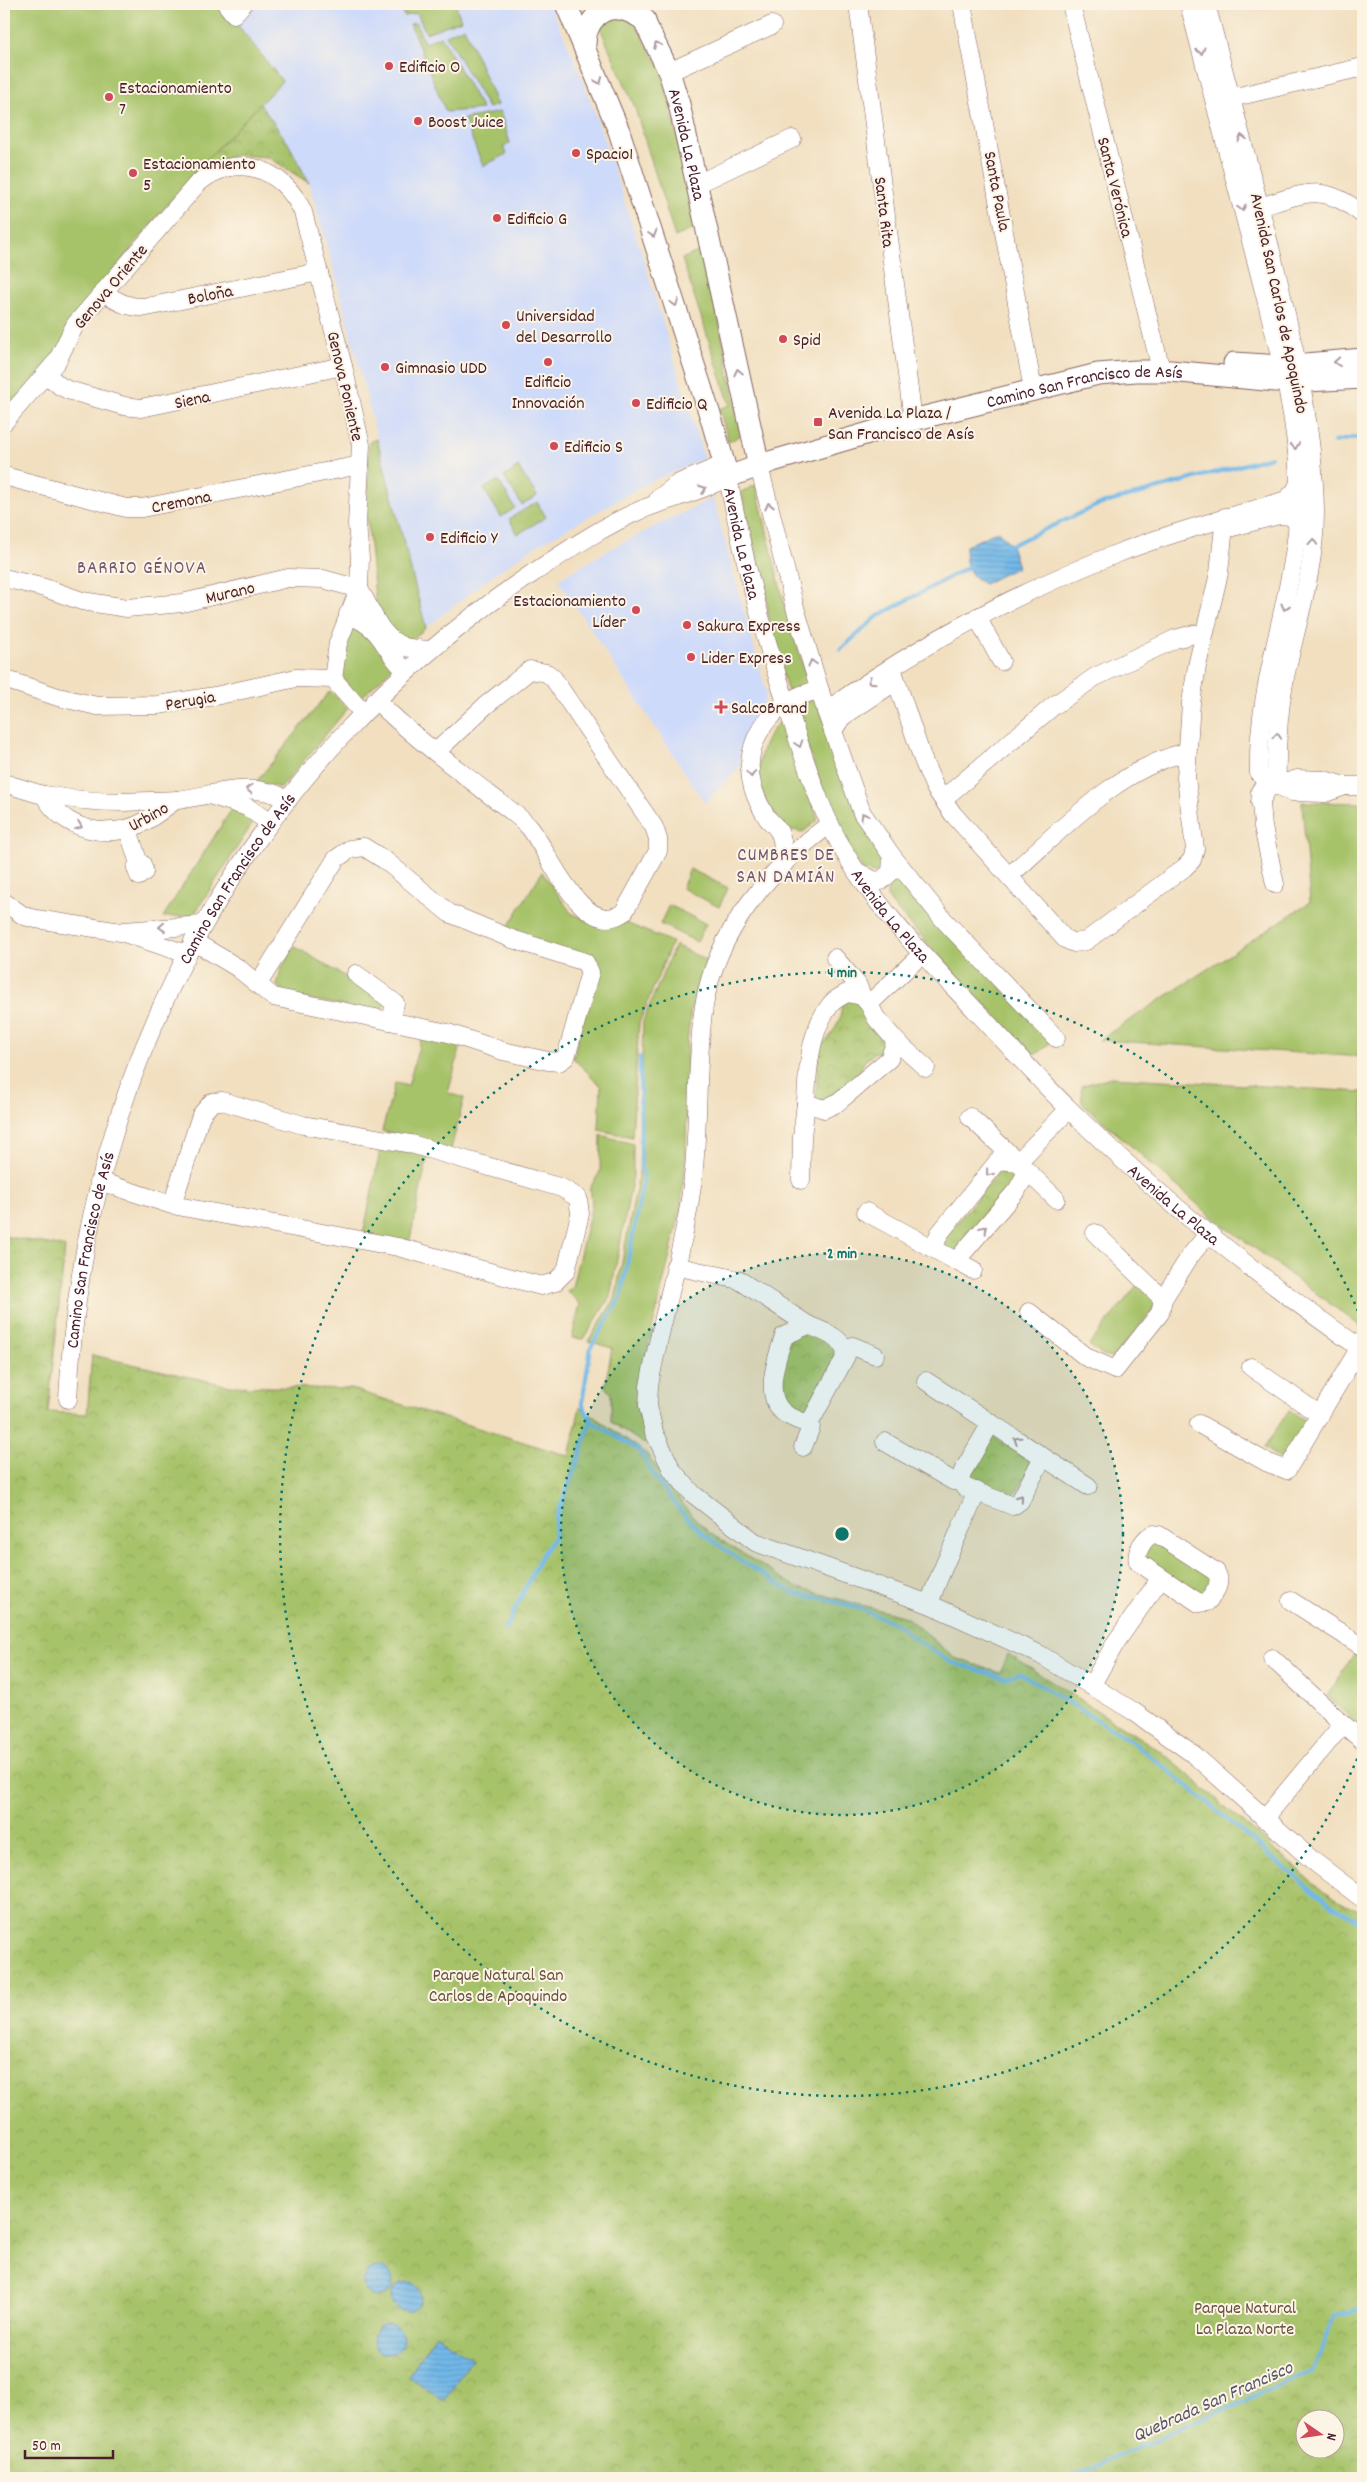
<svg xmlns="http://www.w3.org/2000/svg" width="1367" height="2482" font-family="Dekko,sans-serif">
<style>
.built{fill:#cedafa}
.grass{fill:#a7c36a;stroke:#78714a}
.park{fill:url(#park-crowns);stroke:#78714a;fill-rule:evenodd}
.water{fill:url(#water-rules);stroke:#5e6c8a}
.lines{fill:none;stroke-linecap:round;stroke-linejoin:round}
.stream{stroke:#71b8e9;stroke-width:4}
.minor-casing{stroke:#84625f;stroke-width:19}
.major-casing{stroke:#84625f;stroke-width:23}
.minor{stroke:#fff;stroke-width:18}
.major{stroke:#fff;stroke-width:21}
.oneway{stroke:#ae9aa0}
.ring{fill:none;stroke:#0f766e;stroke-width:2.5;stroke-dasharray:2.5 5}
.poi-dot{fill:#d1495b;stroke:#fcf5e5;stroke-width:2}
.labels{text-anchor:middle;stroke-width:4;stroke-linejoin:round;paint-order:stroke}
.poi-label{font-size:18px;fill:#4a1f2b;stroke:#fcf5e5;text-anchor:start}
.street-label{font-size:18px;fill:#4a1f2b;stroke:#fcf5e5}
.park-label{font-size:18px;fill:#66503e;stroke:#fcf5e5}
.neighbourhood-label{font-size:19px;letter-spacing:1px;fill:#755672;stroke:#fcf5e5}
.water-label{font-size:19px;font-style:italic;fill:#58556e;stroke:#fcf5e5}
.centre{fill:#0f766e;stroke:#fcf5e5;stroke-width:2.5}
.ring-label{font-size:15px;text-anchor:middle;font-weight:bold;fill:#0f766e;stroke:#fcf5e5;stroke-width:4;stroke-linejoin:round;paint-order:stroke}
</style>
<defs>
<pattern id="park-crowns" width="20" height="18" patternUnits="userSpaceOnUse" patternTransform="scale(1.25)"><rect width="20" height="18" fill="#a7c36a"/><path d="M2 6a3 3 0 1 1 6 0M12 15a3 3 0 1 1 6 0" fill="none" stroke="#91a75c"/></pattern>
<pattern id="water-rules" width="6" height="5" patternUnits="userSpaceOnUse" patternTransform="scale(1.25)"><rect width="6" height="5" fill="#71b8e9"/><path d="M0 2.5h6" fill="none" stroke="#5f95bd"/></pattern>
</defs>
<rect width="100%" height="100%" fill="#fcf5e5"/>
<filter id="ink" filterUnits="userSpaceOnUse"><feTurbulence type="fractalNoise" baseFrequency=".02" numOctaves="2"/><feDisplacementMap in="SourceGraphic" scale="10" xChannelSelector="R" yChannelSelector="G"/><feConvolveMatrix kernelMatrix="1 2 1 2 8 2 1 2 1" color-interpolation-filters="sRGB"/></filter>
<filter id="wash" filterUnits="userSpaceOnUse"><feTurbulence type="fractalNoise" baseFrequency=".0096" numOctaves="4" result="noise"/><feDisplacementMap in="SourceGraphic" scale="20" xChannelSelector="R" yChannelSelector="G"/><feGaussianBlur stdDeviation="1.12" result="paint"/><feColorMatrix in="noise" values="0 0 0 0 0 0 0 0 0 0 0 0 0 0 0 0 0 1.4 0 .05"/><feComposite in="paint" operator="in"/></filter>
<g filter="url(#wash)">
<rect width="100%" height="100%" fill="#f1dfc0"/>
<!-- built -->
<g class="built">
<polygon points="257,4 549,4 575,60 596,116 641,251 704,458 650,482 536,546 494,574 426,628 335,274 309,183 288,143 260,104 282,80 238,25"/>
<polygon points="713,498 767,695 740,753 740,767 705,803 558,580 612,548"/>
</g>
<!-- grass -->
<g class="grass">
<polygon points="4,4 221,4 282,81 191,176 99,288 54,358 4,415"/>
<polygon points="399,4 455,4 461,20 426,33 417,13 404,16"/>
<polygon points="606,15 632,19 662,70 698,227 675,237 634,105 597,21"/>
<polygon points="416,23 424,43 441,36 482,109 446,112 410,24"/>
<polygon points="464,27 497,105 488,108 446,35"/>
<polygon points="500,112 510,143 503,147 507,154 483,166 464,119"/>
<polygon points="704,249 742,434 729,442 719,409 730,405 682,259"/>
<polygon points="377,439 426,628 408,642 391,632 376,607 367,515 369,442"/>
<polygon points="518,467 537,496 522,505 504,477"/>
<polygon points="498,480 515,508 501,517 484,489"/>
<polygon points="756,485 784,603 809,685 796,687 788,692 771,635 766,595 741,492"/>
<polygon points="537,502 546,517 518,534 509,519"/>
<polygon points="354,623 372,632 394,666 360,699 340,675 343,647"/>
<polygon points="330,691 348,708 281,788 256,782"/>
<polygon points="813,700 818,707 884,857 885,865 881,874 863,871 832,817 795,710 799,702"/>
<path d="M784,718l34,102 -15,12 -16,-3c-7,-9 -16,-19 -21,-29 -15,-28 -5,-63 18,-82z"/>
<polygon points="1302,802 1363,803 1363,1057 1099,1040 1310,902"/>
<polygon points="233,807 254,821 193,916 163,917"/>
<polygon points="690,869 728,888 719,907 682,888"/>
<polygon points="895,871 1051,1042 1035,1055 960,979 891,903 887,896 888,887"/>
<polygon points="542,872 571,913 597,925 626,923 672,942 639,1023 632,1137 599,1130 601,1086 573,1058 596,972 506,930"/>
<polygon points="669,905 706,924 697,942 660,924"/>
<polygon points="675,945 706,960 691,1008 687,1044 686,1162 680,1213 635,1401 648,1439 644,1444 611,1422 611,1393 605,1387 612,1348 588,1341 615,1299 639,1172 643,1021"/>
<polygon points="294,946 386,1001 381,1013 292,996 277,986 281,969"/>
<polygon points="422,1035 461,1045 448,1093 464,1098 451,1149 382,1131 395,1083 408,1086"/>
<polygon points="1111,1077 1363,1092 1363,1328 1211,1216 1082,1103 1081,1086"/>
<polygon points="601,1135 633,1144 633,1176 610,1297 584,1339 572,1338 580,1304 567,1291 572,1287 592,1205 591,1192 589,1189 600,1172"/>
<polygon points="381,1146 428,1155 409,1244 363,1235"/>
<polygon points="1137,1285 1155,1299 1155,1308 1112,1358 1103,1356 1089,1345"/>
<polygon points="1289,1410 1310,1424 1285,1462 1264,1448"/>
<polygon points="1156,1537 1215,1577 1200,1599 1141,1559"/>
<polygon points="1356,1652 1363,1657 1363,1730 1327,1696"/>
</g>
<!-- park -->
<g class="park">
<polygon points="260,104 288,143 309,183 268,157 236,155 191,176"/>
<path d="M856,1000l32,43 -5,10 -8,-1 -11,10 -5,13 -31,28 -12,-3 2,-53c10,-6 21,-22 23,-34 1,-6 -1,-7 3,-12z"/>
<polygon points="1006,1163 1021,1177 957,1256 939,1244"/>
<path d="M4,1236l61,11 -17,165 39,2 5,-59 138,31 121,3 218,67 11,-49 66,46 42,58 23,23 87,54 108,29 49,41 45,15 8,-19 154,98 162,140 39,21v565h-1359zM1304,2420h30v30h-30z"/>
<polygon points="805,1330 836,1346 837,1357 804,1413 785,1403 778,1387 790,1337"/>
<polygon points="993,1436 1030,1461 1032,1467 1013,1497 1007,1498 968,1481 986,1439"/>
</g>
<!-- water -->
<g class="water">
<path d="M998,531l13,14 7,22 -34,17c-15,-8 -21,-21 -18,-38z"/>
<circle cx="378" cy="2282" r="15"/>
<circle cx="406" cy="2297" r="15"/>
<circle cx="388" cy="2339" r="15"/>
<polygon points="436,2334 472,2359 444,2401 408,2376"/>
</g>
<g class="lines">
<!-- stream -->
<g class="stream">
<polyline points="1334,442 1363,436"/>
<polyline points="1007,547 1098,505 1271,457"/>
<polyline points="840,650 878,616 972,565"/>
<polyline points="640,1057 641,1169 644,1177 621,1297 591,1347 582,1403 591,1421 640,1451 655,1478 685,1516 703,1533 735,1557 795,1594 821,1598 858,1608 895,1623 916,1640 950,1662 1005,1678 1020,1673 1127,1738 1183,1782 1316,1894 1363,1925"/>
<polyline points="505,1630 542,1554 554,1538 556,1517 578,1461 591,1421"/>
<polyline points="1069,2478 1313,2370 1335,2316 1363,2308"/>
</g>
</g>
</g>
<g filter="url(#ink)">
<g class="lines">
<!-- minor casing -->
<g class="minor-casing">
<g id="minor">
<polyline points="226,4 234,14 243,4"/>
<polyline points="858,4 913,420"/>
<polyline points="962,4 1031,379"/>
<polyline points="1071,4 1161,370"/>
<path d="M1189,4c22,86 45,173 68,260 18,72 40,145 42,220 3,99 -43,190 -40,289l8,10 10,2 15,7 33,1 20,-7"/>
<path d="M1206,4c24,91 49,183 72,275 18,77 36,154 37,233 0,58 -18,109 -30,165 -7,36 -9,71 -8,108"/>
<polyline points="669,72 772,25"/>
<polyline points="1231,98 1363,67"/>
<polyline points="697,184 792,139"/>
<path d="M1260,207c45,-14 64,-25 103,8"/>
<path d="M104,292c14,11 26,16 43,15l172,-35"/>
<polyline points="47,375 60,386 68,390 124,406 141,408 343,366"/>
<path d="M4,422l53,-61 18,-36 122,-141c39,-34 86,-16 106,28l40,154 18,79 -4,79 3,34 -1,31 -21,54 -5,36"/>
<polyline points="759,466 794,604 826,711 862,813 892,856 943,919 1056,1038"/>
<polyline points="4,476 126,508 142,508 360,465"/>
<polyline points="658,499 679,483 725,464"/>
<polyline points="1225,529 1279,515 1291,516 1297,523"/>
<path d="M4,578l41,10 37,13 45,7 55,-5 106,-25 35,1 36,10c13,21 21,50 46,58 8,2 17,2 24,3"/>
<path d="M348,614c39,17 32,33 58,57"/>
<polyline points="977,617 1001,661"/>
<polyline points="892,668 923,760 935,788 953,814 1065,939 1074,943 1086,941 1184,868 1192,860 1195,849 1186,778 1191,703 1197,666 1219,573 1225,517"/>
<polyline points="4,679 58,697 97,706 158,705 215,696 296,678 333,679 363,713"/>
<path d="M376,700c34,34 72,62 110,92 15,12 32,22 44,36 19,24 53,113 94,84l34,-61v-12l-4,-12 -101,-149 -6,-5 -17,-3 -45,36 -48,45"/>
<path d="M826,711c90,-64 187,-117 290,-157 56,-22 113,-36 170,-54l9,-9 4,-8"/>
<polyline points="833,731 842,717 896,681"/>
<path d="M4,783c13,4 27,9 40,12 24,4 55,7 80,7 17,-1 36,-1 53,-2 39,-5 75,-21 111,0"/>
<polyline points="1260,791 1263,827 1275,884"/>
<path d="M44,795c20,35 64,46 100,27 11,-6 21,-15 32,-22"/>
<polyline points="209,795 247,807 270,823"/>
<polyline points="943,799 1052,707 1095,677 1175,639 1194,634 1204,635"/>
<polyline points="1260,802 1268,788 1297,779 1325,780 1345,786 1363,786"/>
<path d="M830,824c-59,43 -114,107 -126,182 -8,53 -5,108 -10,162 -7,74 -32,145 -45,218l-1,20 6,26 18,38 21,24 62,48 174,62 110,50 94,57 60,43 119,106 51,39"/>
<polyline points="128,829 139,864 142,864 144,872 139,876 136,868 139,864"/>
<path d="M784,864c-1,-9 0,-22 -4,-30 -2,-6 -8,-11 -12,-15 -6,-9 -12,-21 -15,-31 -14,-47 22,-91 67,-98"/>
<polyline points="856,871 873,880 881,881 891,872 892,856"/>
<path d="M1009,876c53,-46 106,-106 177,-124"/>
<polyline points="4,902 24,916 36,919 121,932 187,954"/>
<polyline points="124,931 203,925"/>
<polyline points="193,941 238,968 273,997 448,1033 503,1051 548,1061 559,1062 566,1057 590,972 585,962 512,939 449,913 386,861 364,847 350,849 336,859 258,984"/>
<polyline points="835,958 857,984 862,996"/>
<polyline points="356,974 395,1003 391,1021"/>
<path d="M847,993l15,3 7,8 7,14 20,23 -7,18 -52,44 -13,6 -18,-6c1,-32 4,-74 25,-99 4,-5 11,-8 16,-11z"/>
<polyline points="869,1004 922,954"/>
<polyline points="896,1041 926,1068"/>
<polyline points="970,1117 1018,1162 1069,1109"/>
<polyline points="1027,1172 1017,1190 956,1261 934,1249 939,1234 999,1160 1018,1162 1056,1199"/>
<polyline points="801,1180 802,1137 806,1103"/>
<polyline points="99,1181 172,1205 398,1247 541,1286 555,1282 566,1271 580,1214 578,1198 562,1188 411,1144 303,1125 222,1101 212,1102 201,1115 172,1205"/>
<polyline points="866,1212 934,1249"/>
<polyline points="1095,1233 1163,1299"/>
<polyline points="956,1261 973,1270"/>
<polyline points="675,1266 739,1280 808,1325"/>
<polyline points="1029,1312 1086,1357 1115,1370 1160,1313 1163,1299 1190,1256 1209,1233"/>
<path d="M808,1325c15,6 37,13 38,31l-33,61 -4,5c-7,1 -12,-2 -18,-5 -31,-13 -15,-57 -7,-81z"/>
<polyline points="846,1348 853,1346 875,1355"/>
<polyline points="1251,1367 1320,1415"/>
<polyline points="926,1381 1088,1486"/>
<path id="s1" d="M68,1399c16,-339 183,-637 465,-826 35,-23 72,-48 110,-64 28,-11 58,-17 85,-32 15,83 37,164 64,244 14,43 27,86 49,125 34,62 87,114 135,165 31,32 60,66 92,97 89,88 193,171 295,242"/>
<polyline points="991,1423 963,1471 960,1481 964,1487 1013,1506 1020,1501 1043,1457"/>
<polyline points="1199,1424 1266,1462 1287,1470 1360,1347"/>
<polyline points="885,1442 953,1481 960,1481"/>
<polyline points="803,1447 811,1427 809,1422"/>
<path d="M1154,1534l5,1 57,37c7,11 -2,22 -9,30l-8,1 -61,-41c-3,-10 6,-25 16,-28z"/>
<polyline points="1291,1601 1363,1647"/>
<path d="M929,1604c13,-38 32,-74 48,-113"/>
<polyline points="1272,1658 1343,1724"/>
<polyline points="1091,1686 1116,1642 1160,1579"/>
<polyline points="1264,1819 1343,1724 1363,1741"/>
</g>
</g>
<!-- major casing -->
<g class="major-casing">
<g id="major">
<path id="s2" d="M566,4l53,127 92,287 17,59 45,-16 140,-41 185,-46 38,-3h34l117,11 76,-4"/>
<path id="s3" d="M636,4l33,68 10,32 80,362"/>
<path d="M585,45c0,-21 15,-42 39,-35 8,2 15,7 21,10"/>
<polyline points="1234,363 1283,366 1363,359"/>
</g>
</g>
<!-- minor -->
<use href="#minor" class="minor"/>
<!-- major -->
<use href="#major" class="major"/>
</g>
<!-- one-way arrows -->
<defs><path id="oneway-chevron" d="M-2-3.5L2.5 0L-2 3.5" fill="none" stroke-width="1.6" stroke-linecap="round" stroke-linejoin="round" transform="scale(1.25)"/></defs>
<g class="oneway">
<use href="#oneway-chevron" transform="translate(657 45) rotate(-115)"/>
<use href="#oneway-chevron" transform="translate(1201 51) rotate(75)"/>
<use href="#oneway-chevron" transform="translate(599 81) rotate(68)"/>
<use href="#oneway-chevron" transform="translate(1242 138) rotate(-105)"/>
<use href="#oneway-chevron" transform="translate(1242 208) rotate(75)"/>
<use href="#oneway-chevron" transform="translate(653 234) rotate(72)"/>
<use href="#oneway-chevron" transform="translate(675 303) rotate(73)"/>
<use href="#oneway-chevron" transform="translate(1337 362) rotate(175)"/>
<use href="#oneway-chevron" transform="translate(738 372) rotate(-102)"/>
<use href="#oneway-chevron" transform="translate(1295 446) rotate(84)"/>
<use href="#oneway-chevron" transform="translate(703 489) rotate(-20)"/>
<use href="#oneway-chevron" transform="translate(769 506) rotate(-104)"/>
<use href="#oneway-chevron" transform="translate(1313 542) rotate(-86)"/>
<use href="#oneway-chevron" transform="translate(1285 607) rotate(104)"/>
<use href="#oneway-chevron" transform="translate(812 663) rotate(-106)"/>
<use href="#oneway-chevron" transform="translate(871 681) rotate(147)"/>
<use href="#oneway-chevron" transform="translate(1277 736) rotate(-86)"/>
<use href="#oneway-chevron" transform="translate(799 744) rotate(72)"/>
<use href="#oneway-chevron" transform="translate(751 774) rotate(85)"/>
<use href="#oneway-chevron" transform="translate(249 789) rotate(-177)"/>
<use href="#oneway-chevron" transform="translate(864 816) rotate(-119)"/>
<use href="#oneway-chevron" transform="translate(79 826) rotate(22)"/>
<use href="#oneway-chevron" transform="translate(162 927) rotate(176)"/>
<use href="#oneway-chevron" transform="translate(989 1173) rotate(129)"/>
<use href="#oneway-chevron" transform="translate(984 1229) rotate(-49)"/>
<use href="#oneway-chevron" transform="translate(1017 1440) rotate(-147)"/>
<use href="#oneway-chevron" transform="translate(1020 1498) rotate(-51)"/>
</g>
</g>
<!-- distance rings -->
<circle cx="842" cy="1534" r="281" fill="#0f766e" fill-opacity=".12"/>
<g class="ring">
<circle cx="842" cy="1534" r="281"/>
<path d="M1363 1745A562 562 0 1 1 1363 1323"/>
</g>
<!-- markers -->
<g class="poi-dot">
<circle cx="389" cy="66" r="5"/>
<circle cx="109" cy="97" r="5"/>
<circle cx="418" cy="121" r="5"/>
<circle cx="576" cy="153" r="5"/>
<circle cx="133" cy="173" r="5"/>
<circle cx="497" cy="218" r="5"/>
<circle cx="506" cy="325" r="5"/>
<circle cx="783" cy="339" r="5"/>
<circle cx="548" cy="362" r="5"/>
<circle cx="385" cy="367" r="5"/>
<circle cx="636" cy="403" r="5"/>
<rect x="813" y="417" width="10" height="10" rx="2.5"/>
<circle cx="554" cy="446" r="5"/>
<circle cx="430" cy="537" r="5"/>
<circle cx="636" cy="610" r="5"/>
<circle cx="687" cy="625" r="5"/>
<circle cx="691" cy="657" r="5"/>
<path d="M718.5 699.5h5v5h5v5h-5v5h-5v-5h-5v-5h5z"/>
</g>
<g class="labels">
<!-- poi labels -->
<g class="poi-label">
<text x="399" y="72">Edificio O</text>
<text x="119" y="93">Estacionamiento<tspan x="119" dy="21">7</tspan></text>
<text x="428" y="127">Boost Juice</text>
<text x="586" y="159">Spacio1</text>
<text x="143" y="169">Estacionamiento<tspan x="143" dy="21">5</tspan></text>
<text x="507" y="224">Edificio G</text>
<text x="516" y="321">Universidad<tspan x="516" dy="21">del Desarrollo</tspan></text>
<text x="793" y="345">Spid</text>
<text x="395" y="373">Gimnasio UDD</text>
<text x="548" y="387" text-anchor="middle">Edificio<tspan x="548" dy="21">Innovación</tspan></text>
<text x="646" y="409">Edificio Q</text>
<text x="828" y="418">Avenida La Plaza /<tspan x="828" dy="21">San Francisco de Asís</tspan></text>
<text x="564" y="452">Edificio S</text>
<text x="440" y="543">Edificio Y</text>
<text x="626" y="606" text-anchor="end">Estacionamiento<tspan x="626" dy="21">Líder</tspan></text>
<text x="697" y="631">Sakura Express</text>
<text x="701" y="663">Lider Express</text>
<text x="731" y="713">SalcoBrand</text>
</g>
<!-- street labels -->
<g class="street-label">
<text dy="6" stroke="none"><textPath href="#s3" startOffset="150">Avenida La Plaza</textPath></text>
<text transform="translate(1116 187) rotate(76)" y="6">Santa Verónica</text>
<text transform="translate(998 191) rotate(79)" y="6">Santa Paula</text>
<text transform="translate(885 212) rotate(83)" y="6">Santa Rita</text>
<text transform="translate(110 286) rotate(-50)" y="6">Genova Oriente</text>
<text transform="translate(210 294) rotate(-11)" y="6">Boloña</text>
<text transform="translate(1280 303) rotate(78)" y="6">Avenida San Carlos de Apoquindo</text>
<text transform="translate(346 386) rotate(77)" y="6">Genova Poniente</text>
<text dy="6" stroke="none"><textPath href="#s2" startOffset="870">Camino San Francisco de Asís</textPath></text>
<text transform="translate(192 399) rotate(-12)" y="6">Siena</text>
<text transform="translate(181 501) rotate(-11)" y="6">Cremona</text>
<text dy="6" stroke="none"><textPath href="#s1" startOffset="1270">Avenida La Plaza</textPath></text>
<text transform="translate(230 592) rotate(-13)" y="6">Murano</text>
<text transform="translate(190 700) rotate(-10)" y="6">Perugia</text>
<text transform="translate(148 816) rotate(-29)" y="6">Urbino</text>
<text dy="6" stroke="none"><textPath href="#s1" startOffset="555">Camino San Francisco de Asís</textPath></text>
<text dy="6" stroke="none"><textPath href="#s1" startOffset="1675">Avenida La Plaza</textPath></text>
<text dy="6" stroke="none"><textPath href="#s1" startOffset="2080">Avenida La Plaza</textPath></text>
<text dy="6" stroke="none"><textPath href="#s1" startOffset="151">Camino San Francisco de Asís</textPath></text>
</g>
<!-- park labels -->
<g class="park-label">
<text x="498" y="1980">Parque Natural San<tspan x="498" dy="21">Carlos de Apoquindo</tspan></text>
<text x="1245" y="2313">Parque Natural<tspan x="1245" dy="21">La Plaza Norte</tspan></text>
</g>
<!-- neighbourhood labels -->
<g class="neighbourhood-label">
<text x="142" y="573">BARRIO GÉNOVA</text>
<text x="786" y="860">CUMBRES DE<tspan x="786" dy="22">SAN DAMIÁN</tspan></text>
</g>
<!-- water labels -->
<g class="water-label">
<text transform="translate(1212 2400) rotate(-24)" y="7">Quebrada San Francisco</text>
</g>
</g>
<circle cx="842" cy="1534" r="8" class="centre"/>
<g class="ring-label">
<text x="842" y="977">4 min</text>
<text x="842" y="1258">2 min</text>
</g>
<!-- margin -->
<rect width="1367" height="2482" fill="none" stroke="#fcf5e5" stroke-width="20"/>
<!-- north arrow -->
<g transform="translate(1320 2434) rotate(103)"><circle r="24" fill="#fcf5e5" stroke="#b59f9b"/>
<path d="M0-4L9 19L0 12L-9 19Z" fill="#d1495b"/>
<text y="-8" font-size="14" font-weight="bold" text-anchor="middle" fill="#4a1f2b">N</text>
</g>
<!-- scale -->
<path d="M25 2450v8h88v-8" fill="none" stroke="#4a1f2b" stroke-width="2.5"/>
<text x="32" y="2450" font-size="15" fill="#4a1f2b" stroke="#fcf5e5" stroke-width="4" paint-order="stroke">50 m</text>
</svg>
